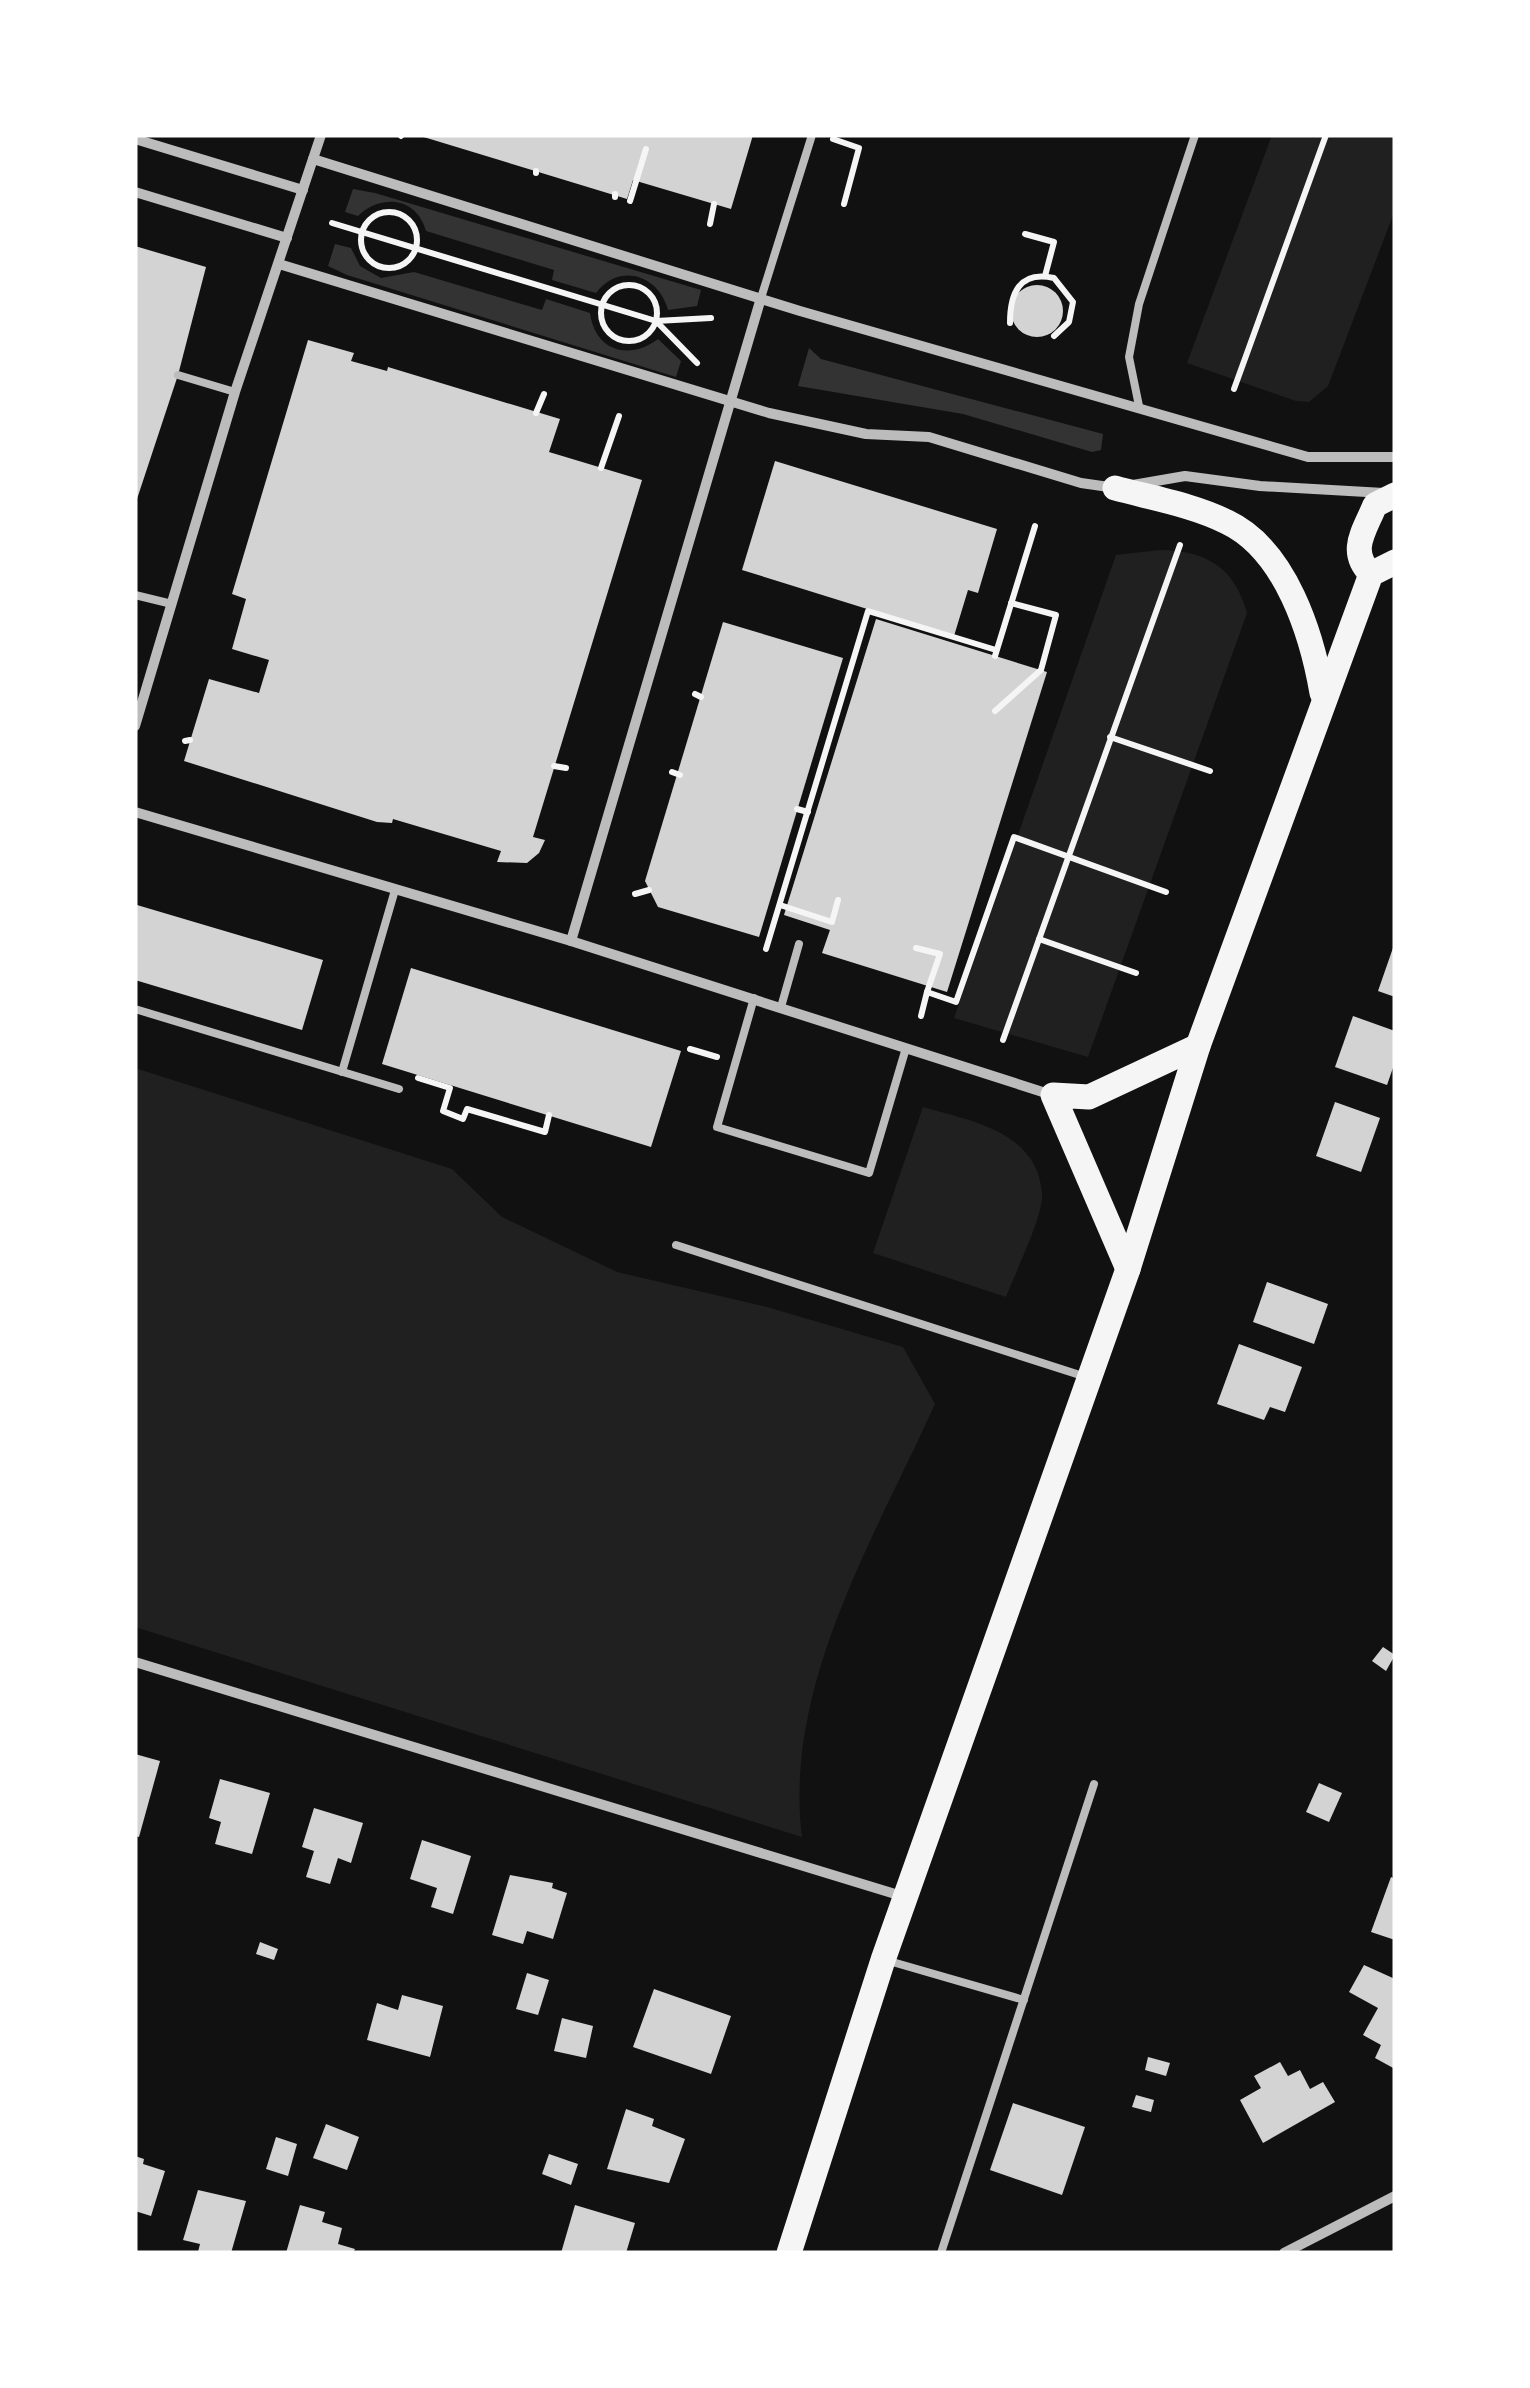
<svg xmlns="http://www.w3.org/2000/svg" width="1530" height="2388" font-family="'Alegreya Sans',sans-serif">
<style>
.green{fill:#202020}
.water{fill:#333}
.building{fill:#d3d3d3}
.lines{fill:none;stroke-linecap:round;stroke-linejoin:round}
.path{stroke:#f5f5f5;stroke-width:6}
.service{stroke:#bcbcbc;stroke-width:8}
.minor{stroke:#bcbcbc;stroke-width:10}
.primary{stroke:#f5f5f5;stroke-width:25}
</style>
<rect width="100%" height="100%" fill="#111"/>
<!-- green -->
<g class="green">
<polygon points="1272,135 1395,135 1395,210 1328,386 1309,402 1296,401 1187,363"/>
<path d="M1160,550c47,1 74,17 87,63l-159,444 -134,-39 162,-463z"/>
<path d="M135,1068l317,101 50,48 115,55 150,35 136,40 32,57c-60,133 -152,282 -133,433l-667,-210z"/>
<path d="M923,1107c48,14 114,24 119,86 2,22 -27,80 -36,104l-133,-44z"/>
</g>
<!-- water -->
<g class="water">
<path d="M353,189l22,4 326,97 -4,16 -29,4c-9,-35 -49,-48 -72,-17l-44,-13 2,-10 -128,-39c-9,-33 -44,-38 -68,-15l-13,-4z"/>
<path d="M335,244l16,4 9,18 21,12 33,-6 128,38 4,-11 44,14c5,38 39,48 68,26l23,22 -5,16 -329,-102 -19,-9z"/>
<polygon points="809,348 821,359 1103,434 1101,450 1092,452 963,414 798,386"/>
</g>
<!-- building -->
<g class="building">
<polygon points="417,135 753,135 731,209 633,180 627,199"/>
<polygon points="135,246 206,267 178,375 136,502"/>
<circle cx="1037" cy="311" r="26"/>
<polygon points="308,340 354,353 351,361 387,371 388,367 560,419 549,452 642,480 533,837 545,840 539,853 527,863 497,862 501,851 393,819 392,823 377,822 184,761 209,679 259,693 269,660 232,649 246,599 232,594"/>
<polygon points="775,461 997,529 978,593 968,590 954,636 742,570"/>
<polygon points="876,619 1047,672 947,992 822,953 830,930 784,915"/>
<polygon points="723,622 843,658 759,937 658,907 645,881"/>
<polygon points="137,905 323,960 302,1030 135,980"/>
<polygon points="1394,945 1395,945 1395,997 1378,991"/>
<polygon points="411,968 681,1051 651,1147 382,1064"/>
<polygon points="1353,1016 1395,1031 1395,1062 1387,1085 1335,1067"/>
<polygon points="1335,1102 1380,1118 1361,1172 1316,1156"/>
<polygon points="1267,1282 1328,1304 1314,1344 1253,1322"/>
<polygon points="1239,1344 1302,1367 1285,1412 1270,1407 1264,1420 1217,1404"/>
<polygon points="1383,1647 1395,1655 1386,1671 1372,1661"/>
<polygon points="135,1754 160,1761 139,1837 135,1836"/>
<polygon points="220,1779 270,1793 252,1854 215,1844 221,1822 209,1818"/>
<polygon points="1319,1783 1342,1793 1329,1822 1306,1812"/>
<polygon points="314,1808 363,1823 351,1863 338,1858 330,1884 306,1877 314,1851 302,1847"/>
<polygon points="422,1840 471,1856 453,1914 431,1907 437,1888 410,1879"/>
<polygon points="510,1875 553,1883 552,1888 567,1893 553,1939 527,1931 523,1944 492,1935"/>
<polygon points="1391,1877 1395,1879 1395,1940 1371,1932"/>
<polygon points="260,1942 278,1949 274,1960 256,1954"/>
<polygon points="1364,1965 1395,1979 1395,2069 1375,2058 1381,2045 1363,2035 1378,2008 1349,1992"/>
<polygon points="527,1973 549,1980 538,2015 516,2009"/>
<polygon points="654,1989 731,2016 711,2074 633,2047"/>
<polygon points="402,1995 443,2006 430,2057 367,2040 377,2003 398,2010"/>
<polygon points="562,2018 593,2026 586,2058 554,2051"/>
<polygon points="1148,2057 1170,2063 1166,2076 1145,2070"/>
<polygon points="1280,2062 1288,2076 1300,2070 1310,2089 1323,2082 1335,2102 1263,2143 1240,2100 1261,2088 1254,2076"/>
<polygon points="1136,2095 1154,2100 1151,2112 1132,2107"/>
<polygon points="1013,2103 1085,2127 1062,2195 990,2170"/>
<polygon points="626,2109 654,2119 652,2126 685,2139 669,2183 607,2169"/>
<polygon points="326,2124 359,2137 347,2170 313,2158"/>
<polygon points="276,2137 297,2144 288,2176 266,2169"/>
<polygon points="549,2154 578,2164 571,2185 542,2174"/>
<polygon points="135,2156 144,2159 143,2164 165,2171 151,2216 135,2211"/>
<polygon points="198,2190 246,2201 231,2253 198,2252 200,2244 183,2240"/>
<polygon points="300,2205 325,2212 322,2222 342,2228 338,2244 355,2249 353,2253 286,2253"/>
<polygon points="575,2205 635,2223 626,2253 561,2253"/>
</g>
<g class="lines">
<!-- path -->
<g class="path">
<polyline points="401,136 402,135"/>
<polyline points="833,139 859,148 844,204"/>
<polyline points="536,173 536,171"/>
<polyline points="615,197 615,194"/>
<polyline points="630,201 646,149"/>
<circle cx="389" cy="240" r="28"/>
<polyline points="332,223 656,321 711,318"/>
<polyline points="710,224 714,204"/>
<polyline points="1025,234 1054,242 1045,276"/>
<circle cx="629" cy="313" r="28"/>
<polyline points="657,322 697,363"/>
<path d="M1010,323c0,-29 9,-53 44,-45l19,24 -4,20 -15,14"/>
<polyline points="1234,389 1326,135"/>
<polyline points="536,413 544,394"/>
<polyline points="601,468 619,416"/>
<polyline points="995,656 1035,526"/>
<polyline points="695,694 701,697"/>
<polyline points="995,711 1041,670 1056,615 1011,603"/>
<polyline points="1110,737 1210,771"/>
<polyline points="185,741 190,740"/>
<polyline points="554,766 566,768"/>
<polyline points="672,772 680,775"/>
<polyline points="797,809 808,812"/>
<polyline points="635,894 649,890"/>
<polyline points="780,905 832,922 838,900"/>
<polyline points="1039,939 1136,973"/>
<polyline points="916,948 940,954 927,992"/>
<polyline points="766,949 868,611 996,650"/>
<polyline points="921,1016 927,992 956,1002 1014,837 1166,892"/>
<polyline points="1003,1040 1180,545"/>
<polyline points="690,1049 717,1057"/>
<polyline points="418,1078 450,1088 443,1111 463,1119 467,1109 545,1132 549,1115"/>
</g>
<!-- service -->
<g class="service">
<polyline points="761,298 812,135"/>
<polyline points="178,375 235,392"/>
<polyline points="1139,406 1129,357 1139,304 1195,135"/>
<polyline points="135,595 172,604"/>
<polyline points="754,998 717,1127 869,1173 906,1048"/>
<polyline points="781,1007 799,944"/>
<polyline points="135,1009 399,1089"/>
<polyline points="342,1072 395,890"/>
<polyline points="676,1245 1086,1377"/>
<polyline points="889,1961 1024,2000"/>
<polyline points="941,2253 1094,1784"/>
</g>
<!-- minor -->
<g class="minor">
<polyline points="135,139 303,190"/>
<polyline points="313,159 800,311 1308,457 1395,457"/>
<polyline points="135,192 287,238"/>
<polyline points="279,264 769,413 866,434 929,437 1081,483 1116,488"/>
<polyline points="1133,485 1185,476 1260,486 1384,493"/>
<polyline points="135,726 235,392 321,135"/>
<polyline points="135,812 571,941 1052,1095"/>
<polyline points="571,941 761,298"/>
<polyline points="135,1662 905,1897"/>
<polyline points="1284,2253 1395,2196"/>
</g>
<!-- primary -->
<g class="primary">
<path d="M1115,488c37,10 78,17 112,34 59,28 85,113 95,171"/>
<path d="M1371,574c-23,-23 -7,-42 4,-69l20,-10"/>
<polyline points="1128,1269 1053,1095 1089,1097 1198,1046"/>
<polyline points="789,2253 883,1960 1128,1269 1198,1046 1371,574 1395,562"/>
</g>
</g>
<!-- border -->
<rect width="1530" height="2388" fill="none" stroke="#ffffff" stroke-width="275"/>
</svg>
